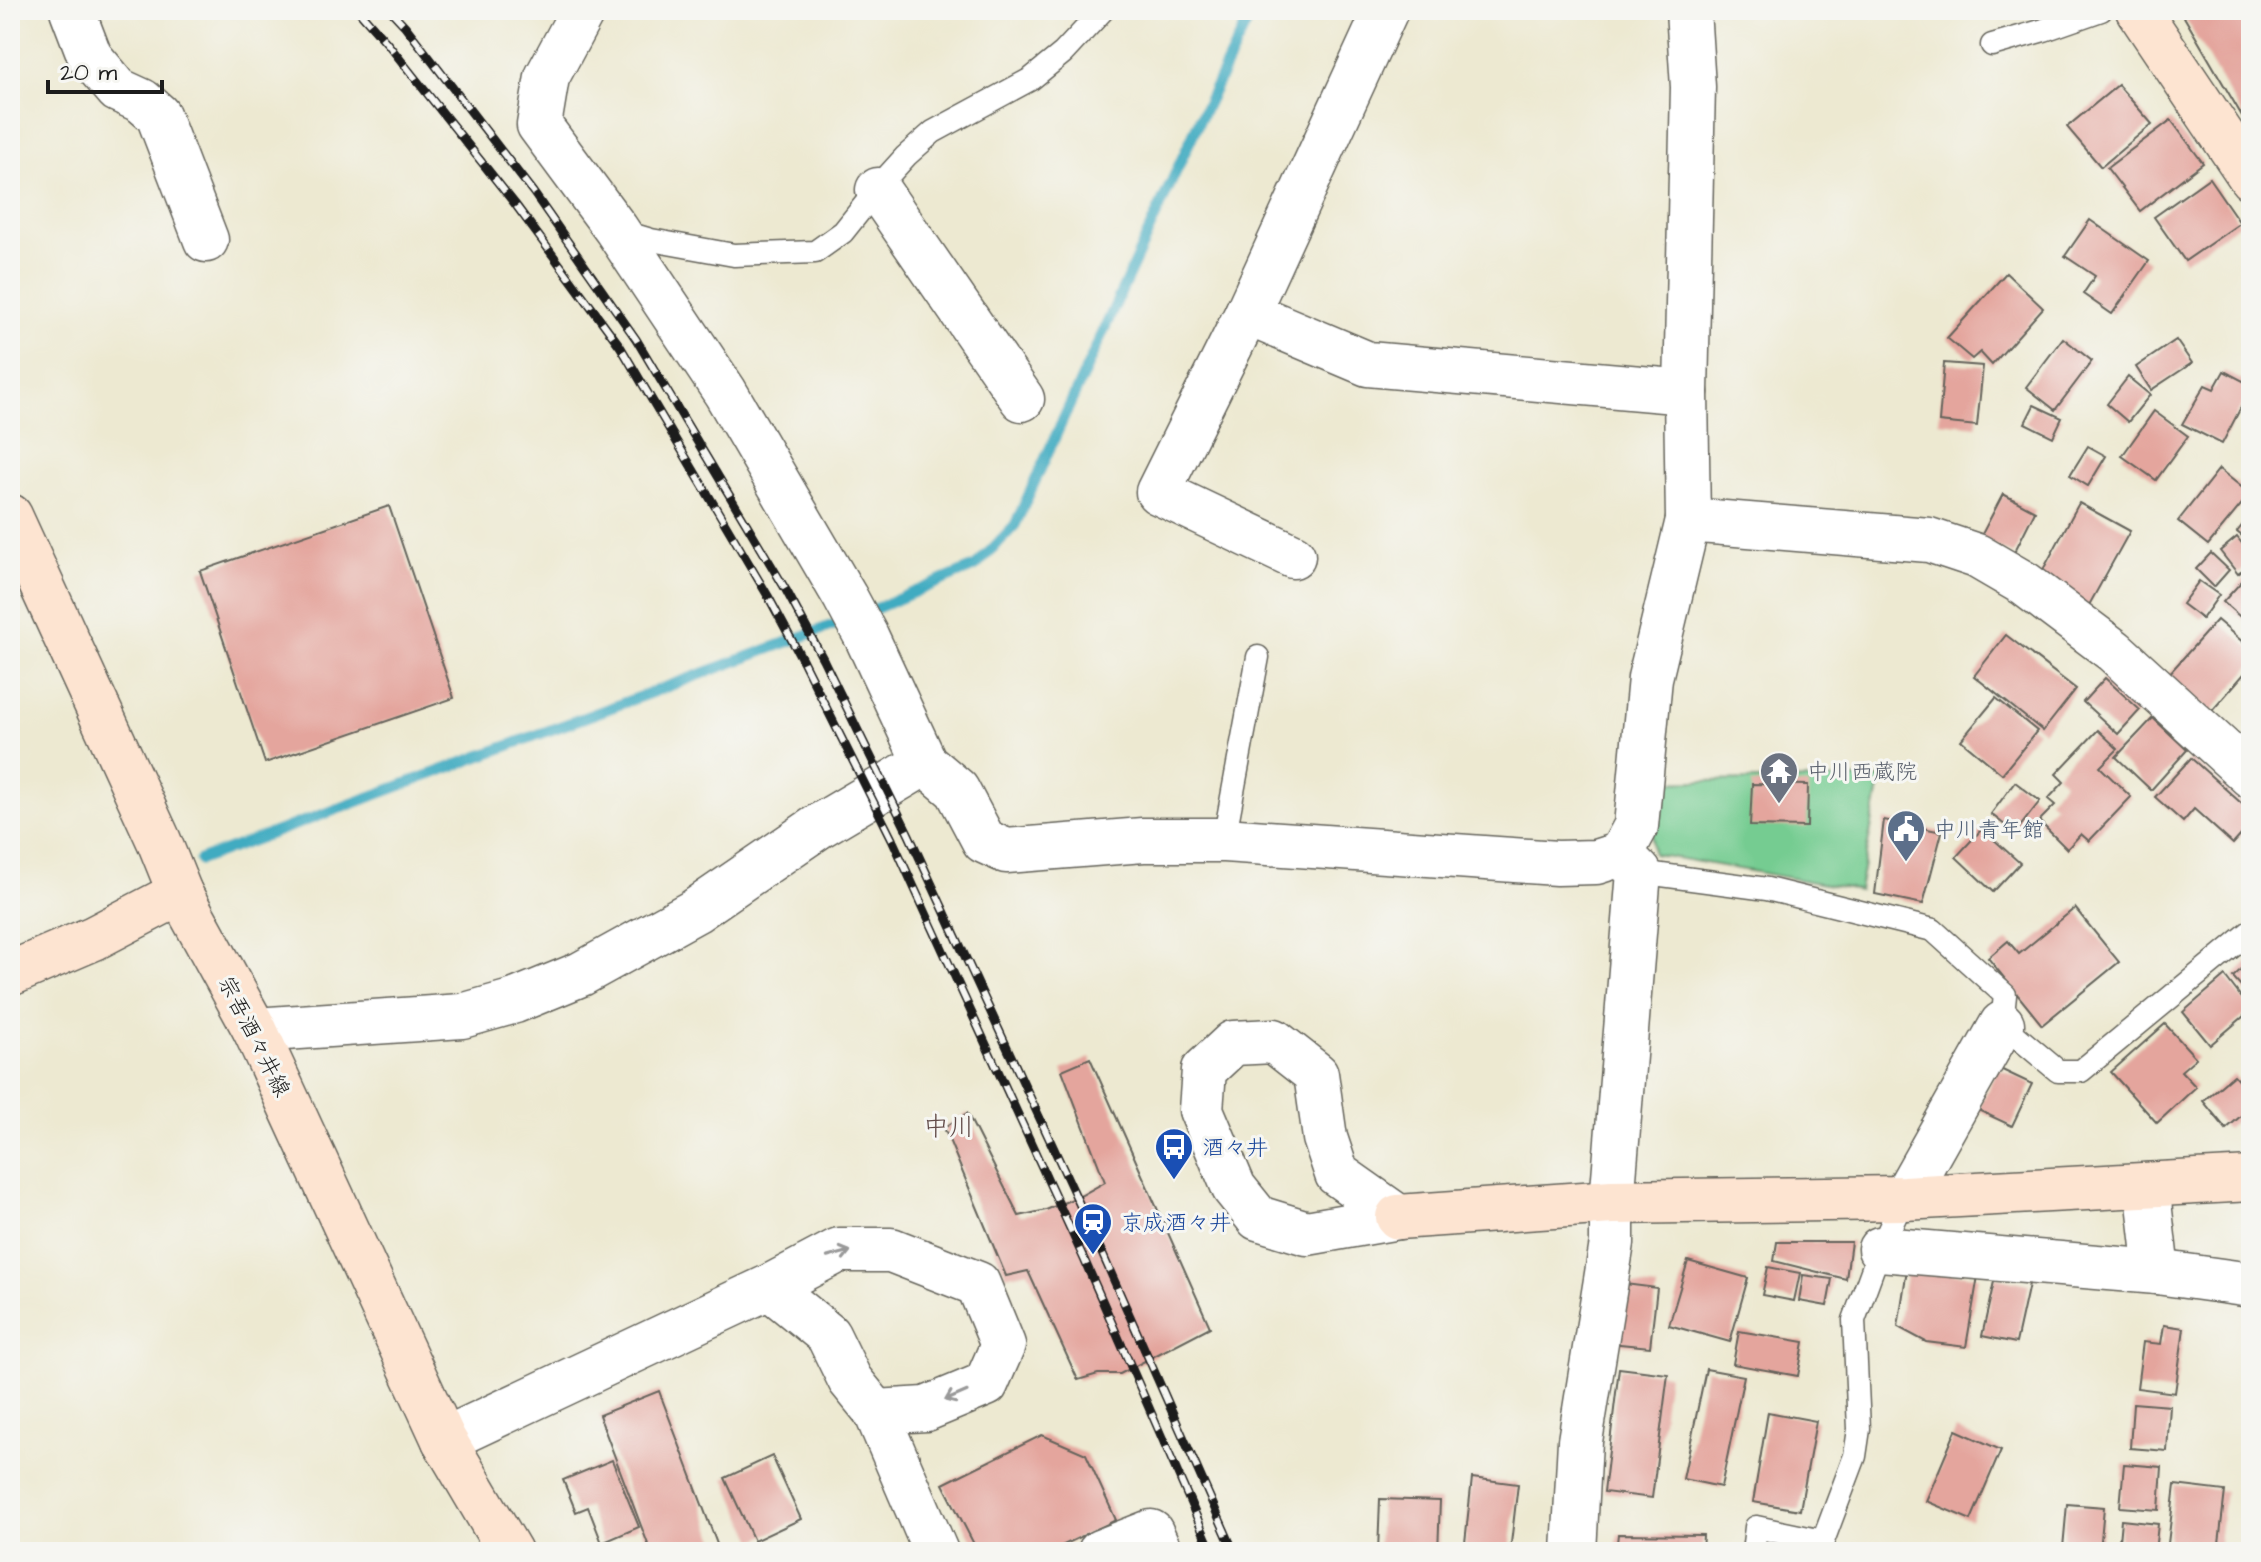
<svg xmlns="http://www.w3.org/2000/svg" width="2261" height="1562" font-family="'Architects Daughter','Klee One',sans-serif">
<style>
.green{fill:#74cc91;stroke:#487456;stroke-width:2}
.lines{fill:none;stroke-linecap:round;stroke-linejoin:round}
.stream{stroke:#41abc1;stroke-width:11}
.building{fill:#e4a59d}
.lane-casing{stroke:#65645b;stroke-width:25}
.street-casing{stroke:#65645b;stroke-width:47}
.secondary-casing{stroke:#65645b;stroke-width:47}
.lane{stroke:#fff;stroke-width:22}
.street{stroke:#fff;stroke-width:44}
.secondary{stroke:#fde4d1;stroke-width:44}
.rail-casing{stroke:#1c1c1c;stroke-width:9}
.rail{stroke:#f6f6f2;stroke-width:6;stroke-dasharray:18;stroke-linecap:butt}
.oneway{stroke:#999}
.labels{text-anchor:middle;stroke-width:6;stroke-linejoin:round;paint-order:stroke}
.worship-label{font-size:22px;fill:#5b616d;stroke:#f6f6f2;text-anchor:start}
.service-label{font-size:22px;fill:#4e5e75;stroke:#f6f6f2;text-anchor:start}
.street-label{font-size:22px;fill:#1c1c1c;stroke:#f6f6f2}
.transit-label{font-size:22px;fill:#164399;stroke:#f6f6f2;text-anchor:start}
.quarter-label{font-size:26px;fill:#624c49;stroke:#f6f6f2}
</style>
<rect width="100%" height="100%" fill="#f6f6f2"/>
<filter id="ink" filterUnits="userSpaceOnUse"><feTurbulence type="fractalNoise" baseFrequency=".0125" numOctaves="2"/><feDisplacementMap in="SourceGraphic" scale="16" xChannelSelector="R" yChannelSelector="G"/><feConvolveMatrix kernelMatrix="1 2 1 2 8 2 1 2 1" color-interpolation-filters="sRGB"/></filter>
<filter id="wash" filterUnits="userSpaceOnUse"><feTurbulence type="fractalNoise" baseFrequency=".006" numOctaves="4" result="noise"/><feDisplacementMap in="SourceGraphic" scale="32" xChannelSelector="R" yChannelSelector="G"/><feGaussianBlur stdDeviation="1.8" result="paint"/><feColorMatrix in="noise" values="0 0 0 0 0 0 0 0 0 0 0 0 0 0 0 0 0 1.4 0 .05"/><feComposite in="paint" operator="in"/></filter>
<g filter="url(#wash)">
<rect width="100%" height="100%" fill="#ede9d1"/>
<!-- green -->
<polygon class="green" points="1881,778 1859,890 1653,854 1649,782"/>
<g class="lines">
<!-- stream -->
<g class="stream">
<polyline points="863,614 976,566 1015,525 1200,119 1253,10"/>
<polyline points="200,860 847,620"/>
</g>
</g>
<g id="blocks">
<!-- building -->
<g class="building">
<polygon points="2180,10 2251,10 2251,117 2245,121"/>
<polygon points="2118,85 2152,124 2101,167 2067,127"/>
<polygon points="2171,120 2203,163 2140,211 2107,168"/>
<polygon points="2209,178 2240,223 2185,261 2154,217"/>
<polygon points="2090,220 2149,261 2112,314 2083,294 2095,276 2065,256"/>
<polygon points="2006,273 2043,308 1992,365 1980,352 1972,359 1947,338"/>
<polygon points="2063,338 2092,361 2055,410 2026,387"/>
<polygon points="2176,340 2192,363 2151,390 2136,367"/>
<polygon points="1944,363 1983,366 1977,426 1939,422"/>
<polygon points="2224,371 2251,385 2251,388 2222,444 2182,424 2205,385 2214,389"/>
<polygon points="2128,377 2150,395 2128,422 2107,404"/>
<polygon points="2034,405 2062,418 2053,437 2025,423"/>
<polygon points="2154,411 2188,436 2156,480 2122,456"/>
<polygon points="2088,446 2106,456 2088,486 2070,475"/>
<polygon points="2219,469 2250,494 2208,545 2178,521"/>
<polygon points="2003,494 2035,511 2013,555 1980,538"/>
<polygon points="2079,503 2130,531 2088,607 2038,579"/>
<polygon points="389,506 454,698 265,763 200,571"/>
<polygon points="2251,514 2251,543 2237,532"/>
<polygon points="2237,537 2251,555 2251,564 2238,574 2220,551"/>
<polygon points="2211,553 2229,570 2214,587 2196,569"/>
<polygon points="2251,571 2251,617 2246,622 2223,602"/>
<polygon points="2199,581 2219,595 2202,619 2182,604"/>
<polygon points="2217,620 2251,649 2251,666 2211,712 2168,675"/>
<polygon points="2006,635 2076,689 2043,731 1974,676"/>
<polygon points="2105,678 2140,710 2118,734 2083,702"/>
<polygon points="1996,698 2037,731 2002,774 1961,740"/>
<polygon points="2153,718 2187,750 2151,790 2116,757"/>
<polygon points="2098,730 2118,749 2100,767 2131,797 2089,841 2081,834 2067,849 2039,821 2055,805 2048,799 2064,782 2056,774"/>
<polygon points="2191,758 2251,812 2251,824 2233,844 2194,809 2183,822 2155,797"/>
<polygon points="2015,782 2040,801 2015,833 1991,814"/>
<polygon points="1752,784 1808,785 1807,827 1750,826"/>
<polygon points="1884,820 1942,832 1923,904 1875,894"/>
<polygon points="1982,829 2020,863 1993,892 1956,857"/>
<polygon points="2075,908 2119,962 2042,1025 1988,958 2008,941 2019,954"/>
<polygon points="2251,960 2251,997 2233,977"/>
<polygon points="2225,976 2251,1010 2210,1045 2183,1012"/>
<polygon points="2165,1024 2196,1058 2181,1071 2196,1087 2157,1123 2111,1072"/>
<polygon points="1090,1058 1210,1327 1120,1374 1098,1374 1078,1380 1028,1271 1006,1276 944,1128 967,1113 1019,1216 1046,1210 1080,1196 1105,1182 1062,1070"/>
<polygon points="1998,1068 2032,1084 2012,1126 1978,1110"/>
<polygon points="2234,1075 2251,1094 2251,1107 2226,1129 2203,1101"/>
<polygon points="1777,1242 1851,1242 1846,1279 1774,1261"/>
<polygon points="1688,1261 1748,1278 1730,1342 1669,1325"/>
<polygon points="1768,1267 1800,1273 1794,1301 1762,1295"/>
<polygon points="1907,1269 1978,1276 1966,1347 1926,1342 1898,1327"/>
<polygon points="1803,1275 1832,1279 1827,1306 1799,1301"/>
<polygon points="1995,1277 2029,1284 2016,1343 1982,1336"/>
<polygon points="1617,1283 1657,1288 1650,1347 1610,1343"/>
<polygon points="2164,1325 2184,1328 2175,1393 2137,1388 2143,1342 2161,1344"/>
<polygon points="1739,1331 1804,1342 1798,1376 1733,1364"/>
<polygon points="1619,1368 1668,1374 1652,1498 1604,1492"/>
<polygon points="1706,1369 1744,1376 1721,1487 1683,1479"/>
<polygon points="659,1391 720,1552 651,1552 599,1415"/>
<polygon points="2133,1403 2170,1406 2167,1451 2130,1448"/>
<polygon points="1768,1412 1816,1421 1800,1510 1753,1502"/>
<polygon points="1956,1430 2001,1450 1971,1520 1926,1501"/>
<polygon points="1042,1435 1086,1454 1116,1520 1049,1552 978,1552 943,1484"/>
<polygon points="772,1456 801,1519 754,1541 725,1478"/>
<polygon points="612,1460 639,1527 602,1543 588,1507 576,1512 563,1480"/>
<polygon points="2124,1464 2162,1467 2159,1510 2120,1507"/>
<polygon points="1472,1478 1518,1484 1510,1552 1464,1552"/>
<polygon points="2175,1485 2225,1491 2218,1552 2167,1552"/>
<polygon points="1380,1499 1440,1501 1438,1552 1378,1552"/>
<polygon points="2067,1504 2104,1507 2100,1551 2063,1548"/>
<polygon points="2121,1520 2158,1524 2155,1552 2118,1552"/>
<polygon points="1618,1534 1703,1535 1702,1552 1616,1552"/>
</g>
</g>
</g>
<g filter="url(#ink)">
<use href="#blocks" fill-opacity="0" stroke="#65645b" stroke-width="2"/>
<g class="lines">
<!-- lane casing -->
<g class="lane-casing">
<g id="lane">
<polyline points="1992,45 2044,30 2101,10"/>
<polyline points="624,232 651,240 734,255 815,252 843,232 886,178 906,156 933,132 1031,79 1063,53 1103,10"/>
<polyline points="1224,840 1258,657"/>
<polyline points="1639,872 1767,889 1933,930 2005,995 2002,1024 2058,1071 2081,1071 2251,931"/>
<polyline points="1753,1552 1756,1527 1823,1541 1855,1456 1859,1429 1854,1320 1880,1249 1904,1198"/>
</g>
</g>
<!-- street casing -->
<g class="street-casing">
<g id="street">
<polyline points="72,10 90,57 118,90 142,101 158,115 206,240"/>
<polyline points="583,10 547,77 539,125 616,229 725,392 845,597 867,638 925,763 957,790 984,841 1006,851 1143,840 1224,840 1557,863 1596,862 1621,854 1636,826 1650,678 1688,520 1686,392 1693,87 1688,10"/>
<polyline points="878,190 1022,399"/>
<polyline points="1247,313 1368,364 1686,392"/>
<polyline points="1688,520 1929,540 1977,556 2025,584 2114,651 2251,776"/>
<polyline points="1293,556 1158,492 1247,313 1386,10"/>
<polyline points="255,1030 462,1016 515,1001 581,974 695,911 819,826 925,763"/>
<polygon points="1274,1041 1316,1074 1325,1138 1337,1174 1398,1217 1307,1233 1258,1218 1234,1188 1201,1110 1204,1070 1233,1043"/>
<polyline points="2147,1185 2157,1272"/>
<polyline points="1904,1198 2002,1024"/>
<polyline points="1880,1249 2157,1272 2251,1285"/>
<polyline points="876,1412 936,1552"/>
<polyline points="444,1440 769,1287 839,1250 891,1250 978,1284 1003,1345 986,1384 926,1409 876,1412 850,1380 828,1335 769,1287"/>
<polyline points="1100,1552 1151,1532 1160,1552"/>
<polyline points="1574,1552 1580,1441 1612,1243 1612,1202 1639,872 1621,854"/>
</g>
</g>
<!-- secondary casing -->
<g class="secondary-casing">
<g id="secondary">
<polyline points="2138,10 2251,178"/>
<polyline points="10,516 159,841 180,893 255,1030 444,1440 510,1552"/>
<polyline points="10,974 94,938 180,893"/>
<polyline points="1398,1217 1612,1202 1904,1198 2251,1179"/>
</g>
</g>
<!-- lane -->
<use href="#lane" class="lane"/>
<!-- street -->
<use href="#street" class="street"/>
<!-- secondary -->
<use href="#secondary" class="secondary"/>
<!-- rail casing -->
<g class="rail-casing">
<g id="rail">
<polyline points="358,10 387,43 515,204 620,346 768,596 803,661 892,839 1084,1259 1212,1552"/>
<polyline points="390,10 405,26 533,192 636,339 786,590 823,659 909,835 1102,1253 1234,1552"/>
</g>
</g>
<!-- rail -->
<use href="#rail" class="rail"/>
</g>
<!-- one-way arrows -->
<defs><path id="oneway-shaft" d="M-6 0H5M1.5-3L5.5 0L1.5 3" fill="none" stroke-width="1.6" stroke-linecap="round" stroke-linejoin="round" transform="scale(2)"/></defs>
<g class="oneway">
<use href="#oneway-shaft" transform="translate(839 1254) rotate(-15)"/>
<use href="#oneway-shaft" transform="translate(956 1396) rotate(157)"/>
</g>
</g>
<!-- icons -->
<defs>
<g id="temple-pin" transform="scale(2)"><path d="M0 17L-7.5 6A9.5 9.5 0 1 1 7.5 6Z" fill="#6b7280" stroke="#f6f6f2"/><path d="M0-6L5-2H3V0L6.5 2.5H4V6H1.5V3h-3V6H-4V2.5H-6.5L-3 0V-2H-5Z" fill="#fff"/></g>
<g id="civic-pin" transform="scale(2)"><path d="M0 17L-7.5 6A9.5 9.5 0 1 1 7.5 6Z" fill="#5c6f8a" stroke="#f6f6f2"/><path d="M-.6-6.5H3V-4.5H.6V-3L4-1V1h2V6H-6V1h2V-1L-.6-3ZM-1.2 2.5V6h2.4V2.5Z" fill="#fff"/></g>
<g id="bus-pin" transform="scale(2)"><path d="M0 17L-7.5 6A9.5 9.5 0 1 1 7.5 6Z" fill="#1a4fb4" stroke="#f6f6f2"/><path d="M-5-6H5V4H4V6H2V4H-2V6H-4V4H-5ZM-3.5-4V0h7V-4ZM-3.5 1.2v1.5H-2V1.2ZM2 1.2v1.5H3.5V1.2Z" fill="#fff"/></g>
<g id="station-pin" transform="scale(2)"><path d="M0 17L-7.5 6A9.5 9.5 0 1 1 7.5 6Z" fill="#1a4fb4" stroke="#f6f6f2"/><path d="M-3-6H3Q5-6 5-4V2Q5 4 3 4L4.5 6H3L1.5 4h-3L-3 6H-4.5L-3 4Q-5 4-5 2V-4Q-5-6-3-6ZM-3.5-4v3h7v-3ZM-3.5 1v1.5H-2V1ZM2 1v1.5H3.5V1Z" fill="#fff"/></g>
</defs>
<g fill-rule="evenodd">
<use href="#temple-pin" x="1779" y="771"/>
<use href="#civic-pin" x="1906" y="829"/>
<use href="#bus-pin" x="1174" y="1147"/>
<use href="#station-pin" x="1093" y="1222"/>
</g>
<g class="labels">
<!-- worship labels -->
<g class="worship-label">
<text x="1807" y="779">中川西蔵院</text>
</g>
<!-- service labels -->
<g class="service-label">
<text x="1934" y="837">中川青年館</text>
</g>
<!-- street labels -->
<g class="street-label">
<text transform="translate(255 1036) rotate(63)" y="8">宗吾酒々井線</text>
</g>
<!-- transit labels -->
<g class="transit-label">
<text x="1202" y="1155">酒々井</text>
<text x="1121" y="1230">京成酒々井</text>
</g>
<!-- quarter labels -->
<g class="quarter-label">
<text x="949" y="1135">中川</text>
</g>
</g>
<!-- margin -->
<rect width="2261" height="1562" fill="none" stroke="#f6f6f2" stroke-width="40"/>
<!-- scale -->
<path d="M48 80v12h114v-12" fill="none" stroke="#1c1c1c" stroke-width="4"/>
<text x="60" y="80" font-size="24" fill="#1c1c1c" stroke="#f6f6f2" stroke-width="6" paint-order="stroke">20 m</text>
</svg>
